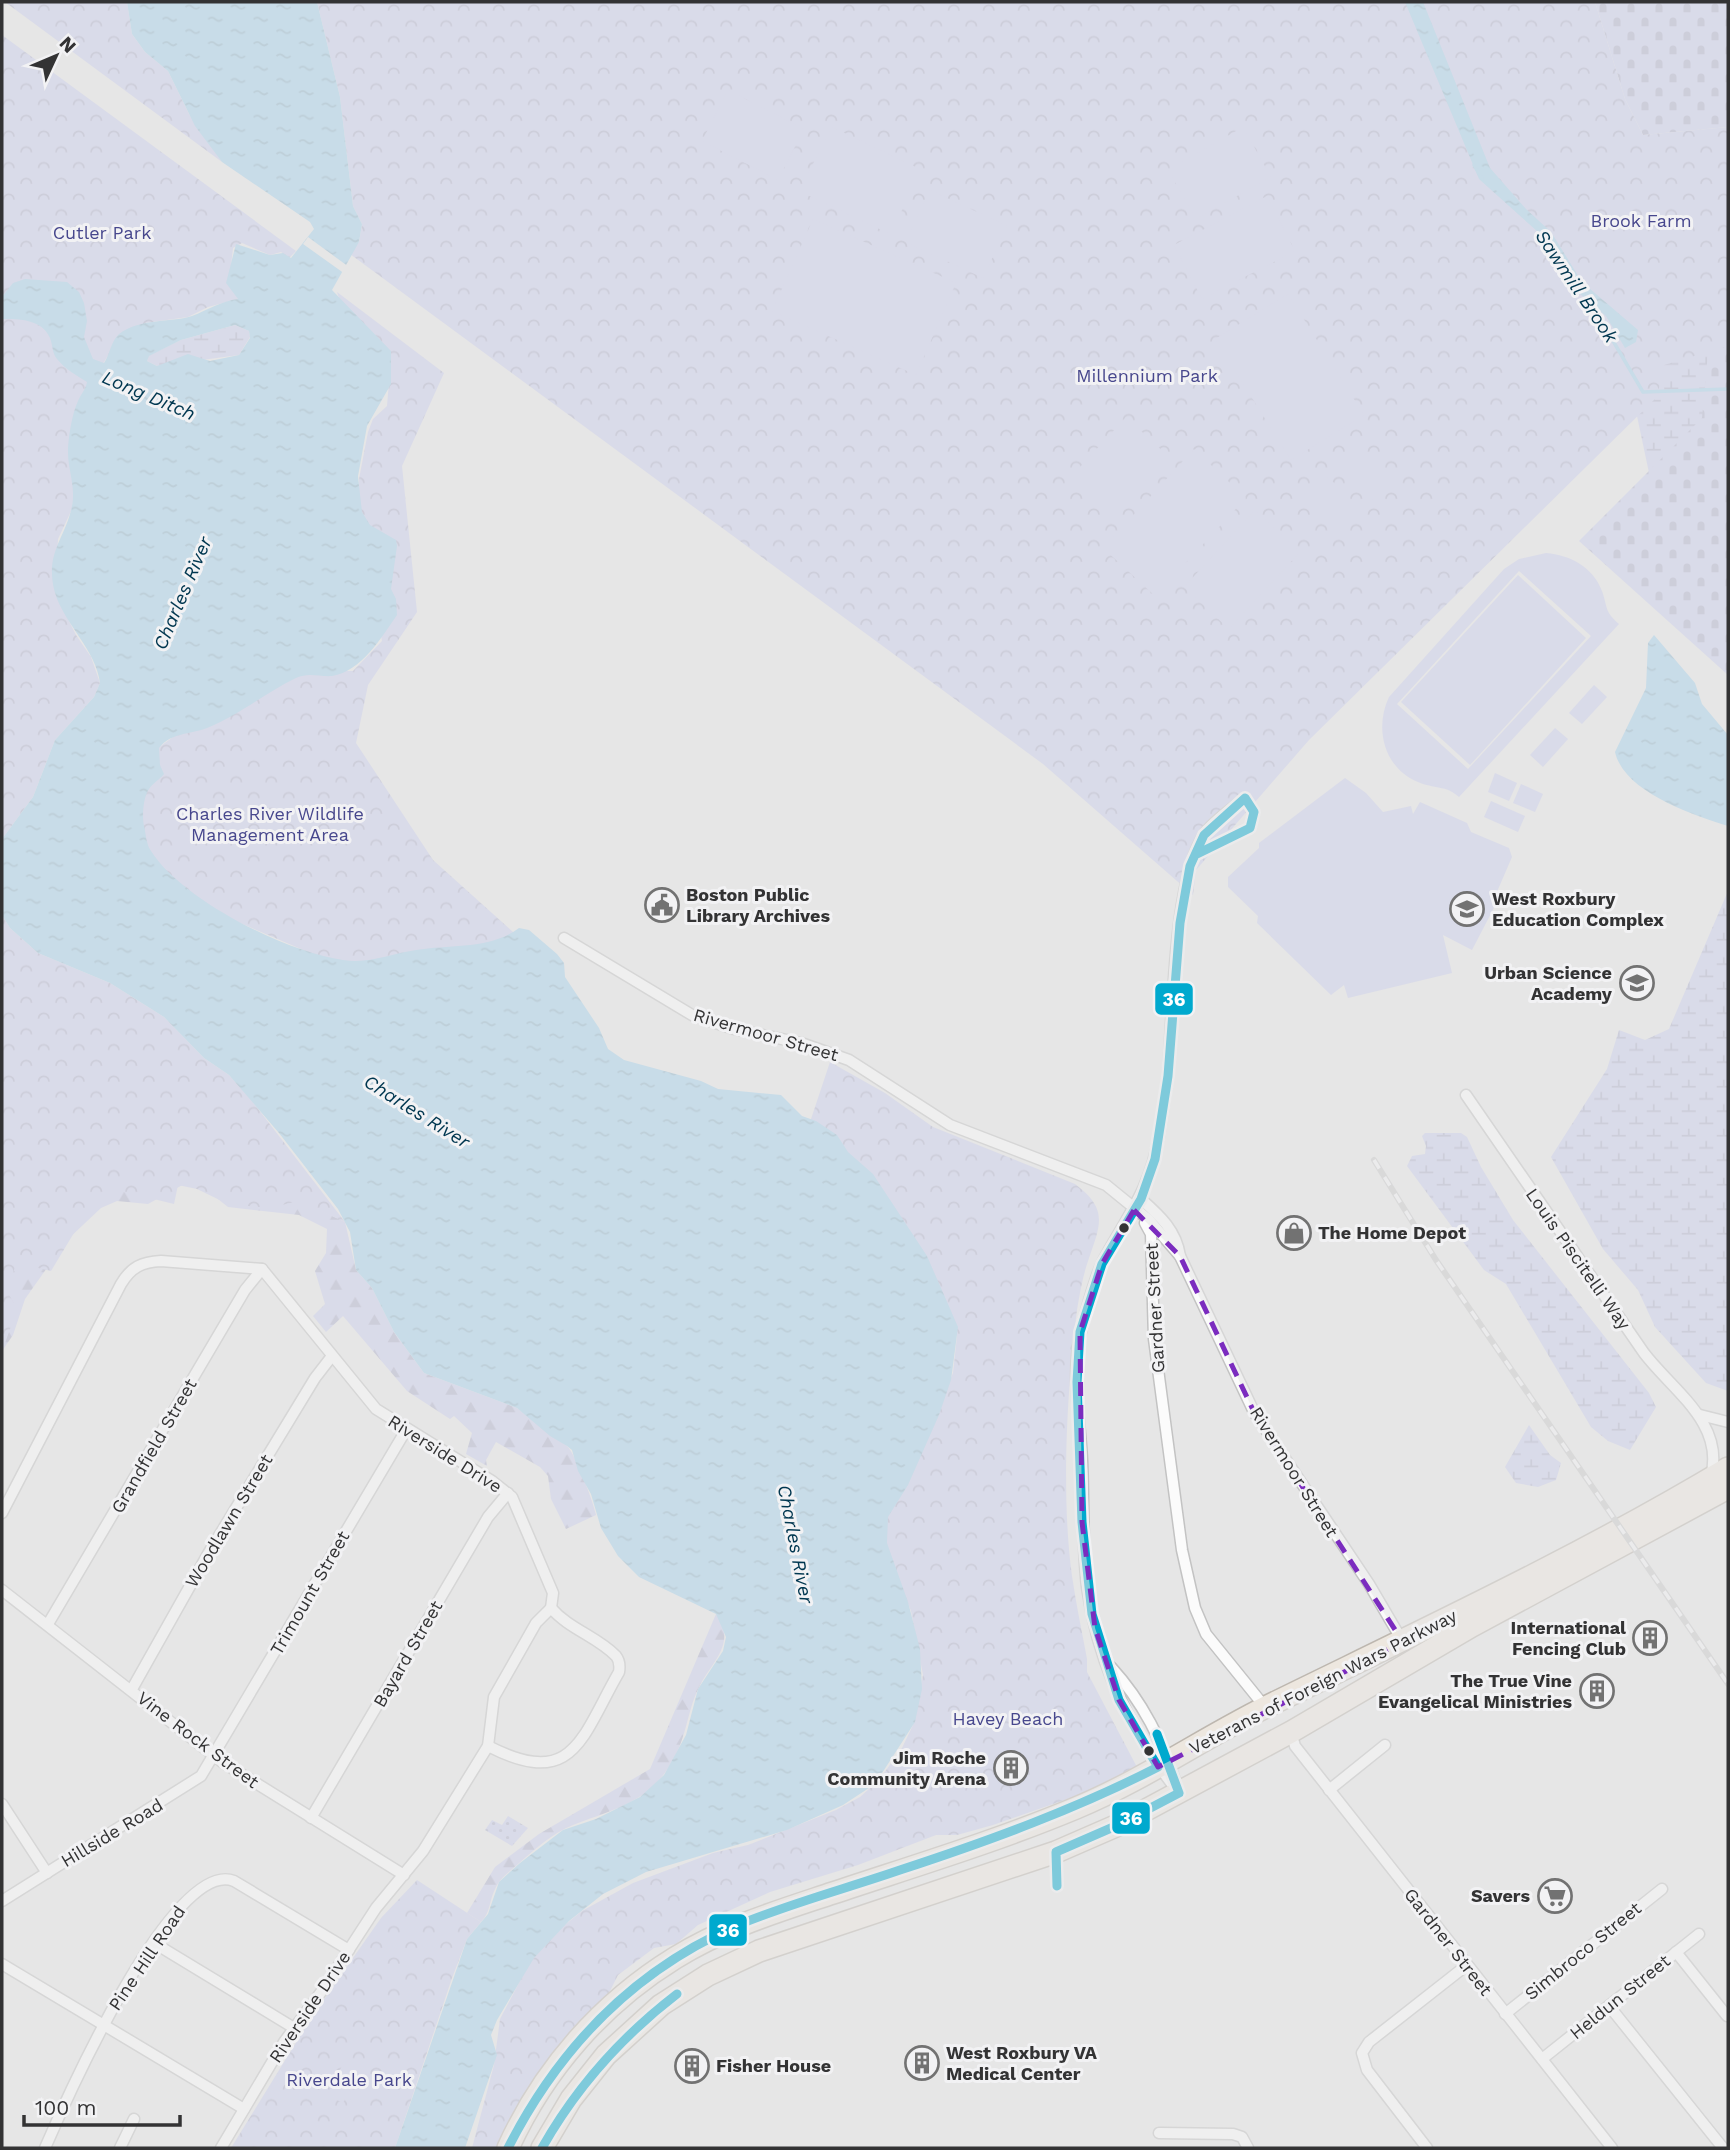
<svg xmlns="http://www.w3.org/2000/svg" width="1730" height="2150" font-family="'Work Sans',sans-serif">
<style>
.grass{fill:url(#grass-dots)}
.forest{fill:url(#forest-firs)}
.wetland{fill:url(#wetland-marsh)}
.cemetery{fill:url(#cemetery-stones)}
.park{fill:url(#park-crowns)}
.pitch{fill:#cbceed;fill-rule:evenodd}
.water{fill:url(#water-ripples);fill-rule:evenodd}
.pier{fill:#e6e6e6}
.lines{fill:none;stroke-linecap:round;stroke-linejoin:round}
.stream{stroke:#a4d0ea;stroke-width:3.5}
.street-casing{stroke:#c3c3c3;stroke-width:13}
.highway-casing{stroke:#bdb7af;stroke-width:24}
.street{stroke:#fbfbfb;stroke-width:10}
.highway{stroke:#ede7df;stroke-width:21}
.rail-casing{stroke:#cacacb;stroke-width:6}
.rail{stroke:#f2f2f4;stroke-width:3.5;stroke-dasharray:10;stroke-linecap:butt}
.bus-1-casing{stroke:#f2f2f4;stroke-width:14}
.bus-1{stroke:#00a9ce;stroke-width:9}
.marked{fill:none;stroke:#7b2cbf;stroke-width:5;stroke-dasharray:14 9;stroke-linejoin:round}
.bus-dot{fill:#333334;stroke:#f2f2f4;stroke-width:2.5}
.labels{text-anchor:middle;stroke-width:6;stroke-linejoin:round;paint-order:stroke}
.park-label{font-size:18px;fill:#47478d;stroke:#f2f2f4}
.poi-label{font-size:18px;font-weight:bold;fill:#333334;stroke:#f2f2f4;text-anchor:start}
.street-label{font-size:18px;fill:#333334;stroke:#f2f2f4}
.water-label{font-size:19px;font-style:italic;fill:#003750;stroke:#f2f2f4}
.line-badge{stroke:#f2f2f4;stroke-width:2.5}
.badge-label{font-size:19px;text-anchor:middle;font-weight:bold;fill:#fff}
</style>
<defs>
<pattern id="grass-dots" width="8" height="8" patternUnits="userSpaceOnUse" patternTransform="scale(1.75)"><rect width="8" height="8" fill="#cbceed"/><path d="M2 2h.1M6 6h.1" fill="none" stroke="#afb1cc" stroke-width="1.8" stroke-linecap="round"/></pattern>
<pattern id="forest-firs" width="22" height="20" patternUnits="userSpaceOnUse" patternTransform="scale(1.75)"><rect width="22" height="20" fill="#cbceed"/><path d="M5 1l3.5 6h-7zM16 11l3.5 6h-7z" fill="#afb1cc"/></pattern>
<pattern id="wetland-marsh" width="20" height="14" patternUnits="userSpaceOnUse" patternTransform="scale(1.75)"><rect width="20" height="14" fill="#cbceed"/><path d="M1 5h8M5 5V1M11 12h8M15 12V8" fill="none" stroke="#afb1cc"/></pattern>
<pattern id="cemetery-stones" width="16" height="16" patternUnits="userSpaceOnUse" patternTransform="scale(1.75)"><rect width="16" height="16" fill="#cbceed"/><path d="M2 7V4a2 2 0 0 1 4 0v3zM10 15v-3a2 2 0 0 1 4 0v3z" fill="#afb1cc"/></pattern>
<pattern id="park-crowns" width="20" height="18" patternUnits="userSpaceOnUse" patternTransform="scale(1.75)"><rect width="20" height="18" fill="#cbceed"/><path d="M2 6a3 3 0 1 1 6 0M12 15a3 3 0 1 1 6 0" fill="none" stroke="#afb1cc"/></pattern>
<pattern id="water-ripples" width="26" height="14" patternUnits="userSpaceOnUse" patternTransform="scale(1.75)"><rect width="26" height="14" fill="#a4d0ea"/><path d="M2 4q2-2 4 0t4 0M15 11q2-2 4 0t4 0" fill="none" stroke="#8eb3c9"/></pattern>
</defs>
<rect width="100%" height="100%" fill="#e6e6e6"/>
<!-- grass -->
<polygon class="grass" points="508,1816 528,1828 512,1846 485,1830 492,1820 502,1825"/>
<!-- forest -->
<g class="forest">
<path d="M2,1126l200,28 143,68 11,48 16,18 22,44 30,41 93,35 50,38c8,7 26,55 29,69l-30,14 -15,-30 -3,-23 -8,-9 -44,-25 -10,18 1,6 -21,-12 6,-21 -18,-17 -4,3 -43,-28 -64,-75 -17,16 -13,-16 12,-12 -10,-33 11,-18 1,-24 -28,-14 -71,-8 -24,-19 -18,-5 -38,21 -31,-3 -16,7 -35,33 -41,58 -12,36 -11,16z"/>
<path d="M716,1614c21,28 -3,47 -16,71 -15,29 -12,58 -36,89 -22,30 -58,38 -91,51 -21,8 -40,26 -56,40 -8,7 -18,14 -22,24 -6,12 -4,22 -14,33l-14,-9 28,-46 44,-33 111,-65z"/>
</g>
<!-- wetland -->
<g class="wetland">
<polygon points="1475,190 1728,292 1728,456 1652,487 1637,416"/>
<polygon points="235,325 249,331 250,337 239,355 157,366 147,361 148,356 181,340"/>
<polygon points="1728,891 1728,1391 1706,1383 1655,1327 1638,1290 1603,1249 1551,1157 1607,1069 1619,1030 1645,1040 1669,1029"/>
<polygon points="1425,1133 1461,1133 1467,1137 1481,1167 1513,1220 1649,1393 1656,1407 1630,1450 1608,1441 1591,1427 1506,1284 1484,1270 1407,1166 1412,1156 1425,1154 1426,1146 1422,1136"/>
<polygon points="1529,1425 1550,1455 1561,1463 1556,1480 1538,1487 1516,1483 1505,1467"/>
</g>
<!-- cemetery -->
<g class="cemetery">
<polygon points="1595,2 1728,2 1728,127 1643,135 1625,99"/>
<polygon points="1728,346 1728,675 1579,541 1702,418 1708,352"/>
</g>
<!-- park -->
<g class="park">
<polygon points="5,2 127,2 132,34 145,52 168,71 189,114 222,162"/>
<polygon points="317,2 1595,2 1625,99 1643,135 1728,127 1728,346 1664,365 1657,397 1309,740 1196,870 1193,895 1043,764 350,254 359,242 362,224 353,206 340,97"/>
<polygon points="2,35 296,251 289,258 281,252 270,255 242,243 233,248 231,266 238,299 208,307 188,317 145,323 109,354 76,407 68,451 74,493 72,509 58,539 55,593 76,635 91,657 100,683 94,697 55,740 33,797 2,839"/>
<polygon points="337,292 444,373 402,466 417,612 368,685 356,743 433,860 562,976 362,975 160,889 135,806 158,748 245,684 319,671 353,671 382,641 359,517 359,479 368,432 373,419 387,406 391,357 340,301"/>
<polygon points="2,915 10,928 38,953 110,983 164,1017 204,1058 229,1075 249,1097 345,1222 298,1201 270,1208 228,1204 197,1189 178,1185 174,1204 109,1188 92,1203 51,1271 17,1263 6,1289 17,1309 2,1352"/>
<path d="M830,1062l55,31 48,34 142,57c33,25 26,39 14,74 -6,17 -9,34 -12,52 -10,78 -16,187 -5,266 4,28 10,56 15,83v13l52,99 -10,-1 -33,19 -103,36 -36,10h-21l-78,30 -88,27 -72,33 -22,19 -22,4 -36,27 -11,22 -55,56 -19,31 -29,64h-32l22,-83 6,-46 30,-57 31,-34 21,-17 51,-28 80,-30 35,-8 88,-35 24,-13 19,-17 23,-32 11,-23 10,-50 -12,-64 -27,-68 2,-24 18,-32 49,-114 4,-37 -147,-214z"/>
<polygon points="417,1880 481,1922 467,1939 452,1978 395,2148 231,2148 313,2015 381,1918"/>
</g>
<!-- pitch -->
<g class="pitch">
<polygon points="728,90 804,129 778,180 702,141"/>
<polygon points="832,127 922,170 890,234 799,191"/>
<polygon points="1243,127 1271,177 1196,219 1168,170"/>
<polygon points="930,190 1007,226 983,278 906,242"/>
<polygon points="1267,196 1295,251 1202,299 1174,245"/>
<polygon points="813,219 956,283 916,375 772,311"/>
<polygon points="1288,294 1364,415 1291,460 1215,339"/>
<polygon points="1126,417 1168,456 1110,519 1068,480"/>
<polygon points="1356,447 1391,479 1372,500 1336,468"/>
<polygon points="1194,449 1246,498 1155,596 1103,548"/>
<polygon points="1328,477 1363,511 1343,531 1309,499"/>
<polygon points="1255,510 1300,552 1229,629 1184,587"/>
<path d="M1546,553c24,2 47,14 56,38 6,17 2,20 17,33l-160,173c-13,-12 -25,-8 -41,-15 -34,-14 -44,-53 -29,-85l115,-128 15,-10zM1519,571l72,65 -123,133 -71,-65z"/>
<polygon points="1518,575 1586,638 1470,765 1401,702"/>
<polygon points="1594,685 1607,697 1582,724 1569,713"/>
<polygon points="1555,728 1568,739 1543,767 1530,755"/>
<polygon points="1495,773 1517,783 1509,801 1488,792"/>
<polygon points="1345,778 1366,793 1383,812 1411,806 1413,814 1420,802 1467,823 1471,832 1509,848 1512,857 1496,894 1498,900 1472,950 1443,935 1452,973 1348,998 1344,985 1331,995 1257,923 1258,916 1228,887 1228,877 1259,848 1259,843"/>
<polygon points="1521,784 1543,794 1535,812 1513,803"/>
<polygon points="1491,801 1525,816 1518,832 1484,817"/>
<polygon points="344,2062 360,2070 343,2103 327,2095"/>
<polygon points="364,2073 380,2081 363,2114 347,2106"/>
</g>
<!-- water -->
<g class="water">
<path d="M127,2h190l23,95 13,109 9,18 -3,18 -27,48 59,61v33l-24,42 -9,50 4,36 8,13 26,15 1,6 -6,43 5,10 1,16c-16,23 -35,56 -65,61 -13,1 -23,-4 -36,2 -31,15 -57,37 -89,50 -18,7 -35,4 -48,20l1,17 4,9c-4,5 -12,10 -15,15 -6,9 -7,27 -5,37 2,8 2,18 7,25 31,49 135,101 192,109 27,4 46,-6 73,-10 35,-6 73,0 103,-22l10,2 28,24 7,9 1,14 34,51 9,21 16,11 77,21 17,8 63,6 21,21 14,5 21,14 11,17 25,22 54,82 31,71 -7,53 -12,35 -31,70 -20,32 -1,26 21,59 12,47 2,40 -7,33 -40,62 -32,21 -56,25 -141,42 -43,22 -34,27 -35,37 -37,62 -6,15 6,20 -32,93h-70l72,-209 21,-25 11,-32 21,-19 43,-33 33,-11 44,-22 24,-22 22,-40 12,-46 25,-38 3,-14 -10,-23 -77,-37 -21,-21 -17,-28 -10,-34 -13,-23 -6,-21 -5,-4 -17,-10 -33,-28 -93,-35 -30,-41 -22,-44 -16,-18 -6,-38 -12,-23 -59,-76 -50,-58 -25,-17 -40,-41 -54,-34 -72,-30 -28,-25 -8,-13v-76l31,-42 22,-57 39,-43 6,-14c-4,-33 -35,-58 -45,-90 -11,-40 10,-53 17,-87 4,-20 -5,-38 -4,-58 1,-14 4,-34 10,-47 3,-7 8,-12 9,-19 -11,-7 -21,-12 -30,-23 -5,-6 -4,-13 -7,-21 -8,-19 -31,-19 -48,-19v-22l11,-14 12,-4 42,3 12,10 5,11 3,18 -3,16 9,22 11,4c6,-9 7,-22 15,-29 21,-16 50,-11 73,-18 16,-6 29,-15 46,-17l-12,-16 10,-39 34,11 13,-2 8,5 23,-29 -4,-7 -88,-60 -27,-36 -27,-55 -23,-19 -13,-18zM235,325l14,6 1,7 -11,17 -29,6 -22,-7 -31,12 -10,-5 2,-5 32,-16z"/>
<polygon points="1405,2 1423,2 1490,168 1526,209 1551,232 1582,282 1638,330 1636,342 1625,348 1606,316 1573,288 1538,232 1479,179"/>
<path d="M1654,635l41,48 7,21 26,31v91c-35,-11 -104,-34 -113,-74l31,-64 2,-45z"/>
</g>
<!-- pier -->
<polygon class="pier" points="308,237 349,267 345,274 303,244"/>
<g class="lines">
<!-- stream -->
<g class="stream">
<polyline points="1474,165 1482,179"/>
<polyline points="1549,246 1557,260"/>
<polyline points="1592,305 1643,392 1728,389"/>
</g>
<!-- street casing -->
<g class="street-casing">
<g id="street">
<polyline points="564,938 692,1015 734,1029 801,1043 849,1060 950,1125 1106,1185 1149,1220 1180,1256"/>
<path d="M1466,1095l178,258c28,37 81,70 67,123"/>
<path d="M1141,1199c19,17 35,31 39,57l74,156 115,172 34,58"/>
<polyline points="1145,1223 1151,1234 1154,1339 1182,1550 1195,1608 1206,1634 1265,1707"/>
<polyline points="1700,1415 1728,1422"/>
<path d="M2,1513l119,-229c10,-17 21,-22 40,-23l101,8 114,140 116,72 20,16 41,96 -2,15 -15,15 -42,74 -6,49 -65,105 -47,57 -52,80 -40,54 -63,106"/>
<polyline points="2,1590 222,1762 404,1875"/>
<polyline points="48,1624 245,1290 262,1269"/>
<path d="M1111,1667c32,35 51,74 66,119"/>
<polyline points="132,1689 208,1554 315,1378 332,1356"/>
<polyline points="1291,1732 1295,1746 1612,2148"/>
<path d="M488,1746c86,44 93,-8 131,-74 1,-6 1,-11 -3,-16 -18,-19 -47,-27 -65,-48"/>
<polyline points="1329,1790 1385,1745"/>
<path d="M1179,1793c-48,-60 -81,-129 -92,-206 -5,-42 -3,-85 -5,-127 -2,-42 -12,-92 0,-133 6,-22 11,-45 21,-66 24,-45 47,-71 56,-125 3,-21 7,-42 9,-63 5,-58 5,-195 37,-240 10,-14 27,-24 40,-35l9,14 -4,16 -53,26"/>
<polyline points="2,1804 47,1873"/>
<polyline points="311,1818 488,1517 508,1493"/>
<polyline points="2,1901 201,1776 406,1430"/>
<polyline points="154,1943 294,2028"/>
<polyline points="1676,1952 1727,2016"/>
<polyline points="2,1964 244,2109"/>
<polyline points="1610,2007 1723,2148"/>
<polyline points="1505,2014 1662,1889"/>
<polyline points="1542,2059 1699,1934"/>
<polyline points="1159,2133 1233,2134 1242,2137 1248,2148"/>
<path d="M45,2148c20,-46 128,-291 189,-267l115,69"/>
<polyline points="120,2148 134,2119"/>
<polyline points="1427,2148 1367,2070 1362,2053 1369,2042 1467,1965"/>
</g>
</g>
<!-- highway casing -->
<g class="highway-casing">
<g id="highway">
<path d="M508,2148c36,-79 94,-145 167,-190 50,-31 104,-47 158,-65 81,-27 164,-52 243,-85 70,-29 133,-74 202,-107 151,-74 305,-146 450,-233"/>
<polyline points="542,2148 571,2099 606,2055 661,2005 708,1975 759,1951 1056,1852 1118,1825 1291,1732 1472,1626 1728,1488"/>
</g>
</g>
<!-- street -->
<use href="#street" class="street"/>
<!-- highway -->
<use href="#highway" class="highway"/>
<!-- rail casing -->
<g class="rail-casing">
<polyline id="rail" points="1374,1160 1436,1260 1728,1684"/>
</g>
<!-- rail -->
<use href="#rail" class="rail"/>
<!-- bus-1 casing -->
<g class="bus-1-casing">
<g id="bus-1">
<polyline points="1057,1886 1056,1852 1118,1825 1179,1793 1157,1734"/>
<path d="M508,2148c51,-100 126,-178 230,-223 53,-22 110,-37 165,-56 88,-29 173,-60 255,-102l-39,-67 -27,-86 -10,-92 -5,-140 3,-50 22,-68 39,-65 14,-40 13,-83 12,-153 10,-57 14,-31 41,-37 9,14 -4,16 -53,26"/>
<path d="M542,2148c35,-62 79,-111 135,-154"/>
</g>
</g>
<!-- bus-1 -->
<use href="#bus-1" class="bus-1"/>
</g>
<!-- marked area -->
<path d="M0 0H1730V2150H0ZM1134,1210l46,46 74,156 149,230 -245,125 -39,-67 -24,-72 -13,-106 -2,-190 22,-68z" fill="#e6e6e6" fill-opacity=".55" fill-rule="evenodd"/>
<path class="marked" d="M1134,1210l46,46 74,156 149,230 -245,125 -39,-67 -24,-72 -13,-106 -2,-190 22,-68z"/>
<!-- icons -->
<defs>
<g id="civic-ring" transform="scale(1.75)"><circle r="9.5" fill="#f2f2f4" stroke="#727272" stroke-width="1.5"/><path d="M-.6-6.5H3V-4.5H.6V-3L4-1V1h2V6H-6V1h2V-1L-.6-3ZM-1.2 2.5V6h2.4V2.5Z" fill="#727272"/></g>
<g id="school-ring" transform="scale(1.75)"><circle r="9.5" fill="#f2f2f4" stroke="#727272" stroke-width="1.5"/><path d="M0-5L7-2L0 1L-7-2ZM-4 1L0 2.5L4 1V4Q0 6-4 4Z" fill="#727272"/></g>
<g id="shop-ring" transform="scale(1.75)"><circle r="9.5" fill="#f2f2f4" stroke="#727272" stroke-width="1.5"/><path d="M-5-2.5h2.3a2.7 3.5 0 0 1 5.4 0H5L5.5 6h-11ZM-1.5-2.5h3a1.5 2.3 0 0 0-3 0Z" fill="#727272"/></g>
<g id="building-ring" transform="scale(1.75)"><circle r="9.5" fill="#f2f2f4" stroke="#727272" stroke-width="1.5"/><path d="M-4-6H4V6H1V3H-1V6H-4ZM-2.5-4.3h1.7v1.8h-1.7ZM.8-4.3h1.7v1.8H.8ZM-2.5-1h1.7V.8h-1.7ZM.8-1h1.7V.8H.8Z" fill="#727272"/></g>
<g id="supermarket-ring" transform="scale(1.75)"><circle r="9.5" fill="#f2f2f4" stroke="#727272" stroke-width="1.5"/><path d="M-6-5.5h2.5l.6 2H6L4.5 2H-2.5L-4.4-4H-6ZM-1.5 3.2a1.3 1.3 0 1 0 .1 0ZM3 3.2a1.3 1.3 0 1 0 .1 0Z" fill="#727272"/></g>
</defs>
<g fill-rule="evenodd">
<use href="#civic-ring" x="662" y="905"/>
<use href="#school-ring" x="1467" y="909"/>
<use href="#school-ring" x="1637" y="983"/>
<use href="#shop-ring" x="1294" y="1233"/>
<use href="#building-ring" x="1650" y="1638"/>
<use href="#building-ring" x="1597" y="1691"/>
<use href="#building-ring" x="1011" y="1768"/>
<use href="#supermarket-ring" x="1555" y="1896"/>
<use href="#building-ring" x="922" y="2063"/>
<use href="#building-ring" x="692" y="2066"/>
</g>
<!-- markers -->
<g class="bus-dot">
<circle cx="1124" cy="1228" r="6"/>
<circle cx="1149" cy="1751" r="6"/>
</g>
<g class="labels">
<!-- park labels -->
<g class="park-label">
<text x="1641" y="227">Brook Farm</text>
<text x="102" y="239">Cutler Park</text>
<text x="1147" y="382">Millennium Park</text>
<text x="270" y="820">Charles River Wildlife<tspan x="270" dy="21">Management Area</tspan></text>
<text x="1008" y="1725">Havey Beach</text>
<text x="349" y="2086">Riverdale Park</text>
</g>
<!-- poi labels -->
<g class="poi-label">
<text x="686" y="901">Boston Public<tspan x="686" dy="21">Library Archives</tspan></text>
<text x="1492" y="905">West Roxbury<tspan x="1492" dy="21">Education Complex</tspan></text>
<text x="1612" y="979" text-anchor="end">Urban Science<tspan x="1612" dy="21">Academy</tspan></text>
<text x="1318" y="1239">The Home Depot</text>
<text x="1626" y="1634" text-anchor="end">International<tspan x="1626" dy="21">Fencing Club</tspan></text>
<text x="1572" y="1687" text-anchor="end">The True Vine<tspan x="1572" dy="21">Evangelical Ministries</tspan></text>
<text x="986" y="1764" text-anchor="end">Jim Roche<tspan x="986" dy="21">Community Arena</tspan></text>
<text x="1530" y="1902" text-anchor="end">Savers</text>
<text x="946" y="2059">West Roxbury VA<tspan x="946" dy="21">Medical Center</tspan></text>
<text x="716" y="2072">Fisher House</text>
</g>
<!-- street labels -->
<g class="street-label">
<text transform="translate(766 1035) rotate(16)" y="6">Rivermoor Street</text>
<text transform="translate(1578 1259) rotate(55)" y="6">Louis Piscitelli Way</text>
<text transform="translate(1155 1308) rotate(-93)" y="6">Gardner Street</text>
<text transform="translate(154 1446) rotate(-60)" y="6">Grandfield Street</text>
<text transform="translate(445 1454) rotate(32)" y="6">Riverside Drive</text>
<text transform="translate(1294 1472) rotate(58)" y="6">Rivermoor Street</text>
<text transform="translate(229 1521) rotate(-59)" y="6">Woodlawn Street</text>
<text transform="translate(310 1593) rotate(-60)" y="6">Trimount Street</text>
<text transform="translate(408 1654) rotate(-60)" y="6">Bayard Street</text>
<text transform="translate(1323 1682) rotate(-27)" y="6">Veterans of Foreign Wars Parkway</text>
<text transform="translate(198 1740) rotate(37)" y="6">Vine Rock Street</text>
<text transform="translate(112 1833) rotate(-31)" y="6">Hillside Road</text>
<text transform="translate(1448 1942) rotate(52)" y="6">Gardner Street</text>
<text transform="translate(1583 1951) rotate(-39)" y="6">Simbroco Street</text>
<text transform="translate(147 1958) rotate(-56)" y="6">Pine Hill Road</text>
<text transform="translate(1620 1997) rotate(-39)" y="6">Heldun Street</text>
<text transform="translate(310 2007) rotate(-56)" y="6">Riverside Drive</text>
</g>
<!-- water labels -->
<g class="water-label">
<text transform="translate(1577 286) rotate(56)" y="7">Sawmill Brook</text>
<text transform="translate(149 395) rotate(23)" y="7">Long Ditch</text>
<text transform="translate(182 593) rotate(-67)" y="7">Charles River</text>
<text transform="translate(417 1111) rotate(32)" y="7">Charles River</text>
<text transform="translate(796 1544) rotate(79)" y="7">Charles River</text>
</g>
</g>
<g class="line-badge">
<rect x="1154" y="982" width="40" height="34" rx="7" fill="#00a9ce"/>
<rect x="1111" y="1801" width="40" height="34" rx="7" fill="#00a9ce"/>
<rect x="708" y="1913" width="40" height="34" rx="7" fill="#00a9ce"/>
</g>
<g class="badge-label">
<text x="1174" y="1006">36</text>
<text x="1131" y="1825">36</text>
<text x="728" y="1937">36</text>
</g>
<!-- border -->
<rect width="1730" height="2150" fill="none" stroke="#333334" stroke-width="7"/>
<!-- north arrow -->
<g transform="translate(56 56) rotate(46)" stroke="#f2f2f4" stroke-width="5" paint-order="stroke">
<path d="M0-5L12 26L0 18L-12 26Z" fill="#333334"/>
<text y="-10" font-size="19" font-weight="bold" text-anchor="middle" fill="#333334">N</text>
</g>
<!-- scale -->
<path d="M24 2115v10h156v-10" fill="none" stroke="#333334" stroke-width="3.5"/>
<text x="35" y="2115" font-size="21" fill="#333334" stroke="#f2f2f4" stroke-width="5" paint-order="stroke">100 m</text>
</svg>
